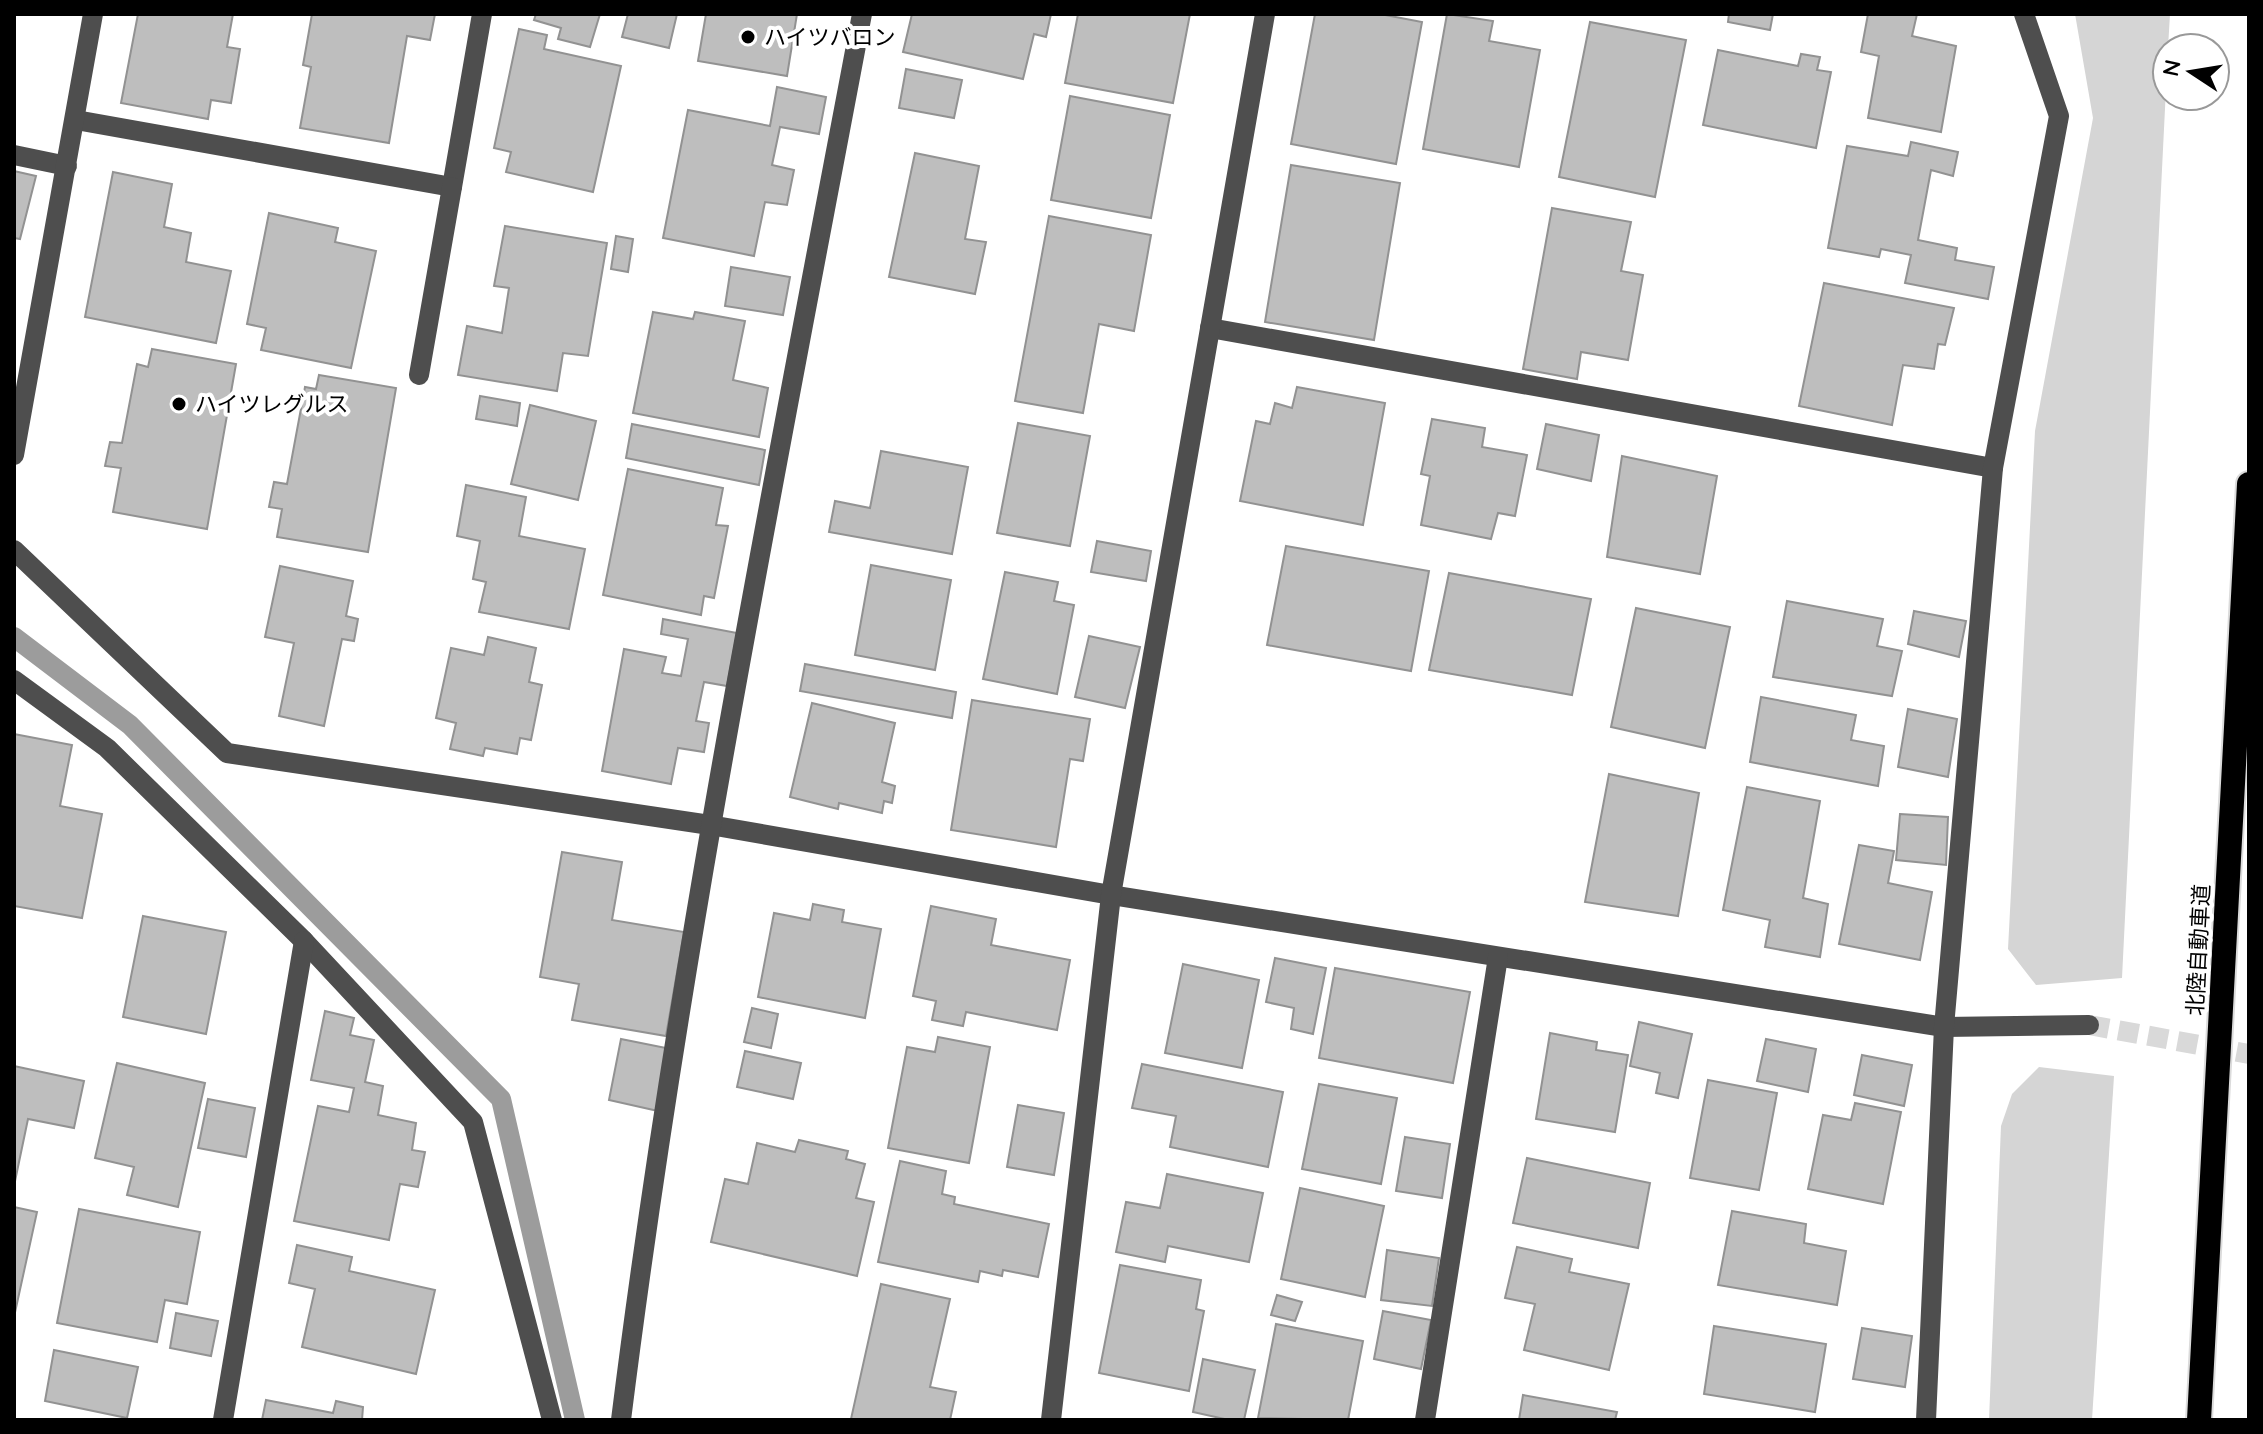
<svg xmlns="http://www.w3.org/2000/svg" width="2263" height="1434" font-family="Quicksand,'Noto Sans JP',sans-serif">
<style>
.green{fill:#d5d5d5}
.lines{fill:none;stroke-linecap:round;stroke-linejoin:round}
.stream{stroke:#9c9c9c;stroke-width:20}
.building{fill:#bebebe;stroke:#929292;stroke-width:2}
.minor-tunnel{stroke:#d9d9d9;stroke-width:20;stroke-dasharray:20 10;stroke-linecap:butt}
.highway-casing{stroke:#dbdbdb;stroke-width:28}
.minor{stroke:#4e4e4e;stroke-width:20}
.highway{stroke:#000;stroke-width:24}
.poi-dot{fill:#000;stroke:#fff;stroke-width:3}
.labels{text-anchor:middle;stroke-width:8;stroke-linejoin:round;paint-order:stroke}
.poi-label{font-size:22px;fill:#000;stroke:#fff;text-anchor:start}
.street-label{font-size:22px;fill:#000;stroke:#fff}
</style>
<rect width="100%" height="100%" fill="#fff"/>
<!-- green -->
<g class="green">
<polygon points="2075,14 2170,14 2168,48 2122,978 2036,985 2008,949 2035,431 2093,118"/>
<polygon points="2039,1067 2114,1076 2092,1420 1989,1420 2001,1126 2012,1094"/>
</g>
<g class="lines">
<!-- stream -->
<polyline class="stream" points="14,637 130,725 501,1099 575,1420"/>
</g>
<!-- building -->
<g class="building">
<polygon points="138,14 233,14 227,47 240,49 231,103 211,100 208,119 121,103"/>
<polygon points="312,14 435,14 430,40 407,36 389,143 300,128 311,67 303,65"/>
<polygon points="536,14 600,14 590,47 558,39 561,28 534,20"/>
<polygon points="628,14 677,14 669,48 622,37"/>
<polygon points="706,14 797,14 787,76 698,61"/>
<polygon points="912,14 954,15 1051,14 1046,37 1034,34 1023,79 903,52"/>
<polygon points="1078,14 1190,14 1173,103 1065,83"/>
<polygon points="1315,14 1380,14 1422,22 1396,164 1291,144"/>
<polygon points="1447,14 1493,21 1489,41 1540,50 1519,167 1423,149"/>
<polygon points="1729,14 1773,14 1770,30 1728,22"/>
<polygon points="1868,14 1917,14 1912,36 1956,46 1941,132 1868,118 1879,56 1861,52"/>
<polygon points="1590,22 1686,40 1655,197 1559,177"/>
<polygon points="519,29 547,35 544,49 621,66 593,192 506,172 511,152 494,148"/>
<polygon points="1718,50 1798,66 1801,54 1820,57 1817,70 1831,72 1816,148 1703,125"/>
<polygon points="906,69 962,80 954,118 899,108"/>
<polygon points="777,87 826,97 819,134 780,127 772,165 794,170 787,205 765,202 754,256 663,238 688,110 770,126"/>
<polygon points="1070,96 1170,115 1151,218 1051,200"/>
<polygon points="1911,142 1958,152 1953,176 1931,170 1918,240 1957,248 1955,260 1994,267 1988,299 1905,283 1911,255 1881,249 1879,257 1828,248 1847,146 1908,156"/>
<polygon points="915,153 979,166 965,239 986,242 975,294 889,277"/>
<polygon points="1291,165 1400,183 1374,340 1265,322"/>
<polygon points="14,171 36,176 20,239 14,238"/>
<polygon points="113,172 172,184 164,227 191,233 186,262 231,271 216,343 85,317"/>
<polygon points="1552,208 1631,222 1621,271 1643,275 1628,360 1581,352 1577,379 1523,369"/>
<polygon points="269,213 338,228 335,242 376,251 351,368 261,350 266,328 247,324"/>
<polygon points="1049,216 1151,235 1134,331 1099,324 1083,413 1015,401"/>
<polygon points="505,226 607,243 588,356 563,353 557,391 458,375 467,326 502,333 509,288 494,286"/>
<polygon points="616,236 633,239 628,272 611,269"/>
<polygon points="731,267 790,277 783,315 725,306"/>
<polygon points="1824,283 1954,308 1945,345 1938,344 1934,369 1903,365 1892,425 1799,406"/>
<polygon points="653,312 693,319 695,312 745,321 733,380 768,388 759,437 633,413"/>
<polygon points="152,349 236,364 207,529 113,512 121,468 105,466 110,442 122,443 137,364 148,367"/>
<polygon points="319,375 396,388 368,552 277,537 282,509 269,507 274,482 287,484 305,387 316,389"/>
<polygon points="1297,387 1385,403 1363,525 1240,501 1256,421 1270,424 1275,403 1292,408"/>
<polygon points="480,396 520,403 517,426 476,419"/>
<polygon points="530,405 596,421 578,500 511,484"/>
<polygon points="1432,419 1485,428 1482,447 1527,455 1515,516 1498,513 1491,539 1421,525 1430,476 1421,474"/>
<polygon points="1018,423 1090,436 1070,546 997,533"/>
<polygon points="632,424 765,450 759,485 626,458"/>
<polygon points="1546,424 1599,435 1591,481 1537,469"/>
<polygon points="881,451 968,467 952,554 829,532 835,501 870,508"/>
<polygon points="1622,456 1717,476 1700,574 1607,557"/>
<polygon points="628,469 723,488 716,525 728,526 714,598 704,596 701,615 603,595"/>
<polygon points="466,485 526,497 519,536 585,549 569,629 479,612 486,582 473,579 480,541 457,536"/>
<polygon points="1097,541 1151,551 1146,581 1091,572"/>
<polygon points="1286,546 1429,571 1411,671 1267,645"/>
<polygon points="871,565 951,580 935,670 855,655"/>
<polygon points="280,566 353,581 346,616 358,619 354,641 342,639 324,726 279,716 294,643 265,637"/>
<polygon points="1005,572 1058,582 1054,601 1074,605 1057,694 983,679"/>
<polygon points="1449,573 1591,599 1572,695 1429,670"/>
<polygon points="1787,601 1883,619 1877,646 1902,651 1892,696 1773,677"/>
<polygon points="1636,608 1730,627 1705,748 1611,727"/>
<polygon points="1914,611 1966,621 1959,657 1908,644"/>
<polygon points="663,619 737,633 727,686 704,682 696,721 709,723 704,752 678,748 671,784 602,771 624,649 666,657 662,673 681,676 688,639 661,634"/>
<polygon points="1089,636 1140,647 1125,708 1075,697"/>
<polygon points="488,637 536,648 529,682 542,685 531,740 520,738 517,754 485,748 483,756 450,749 456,723 436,718 451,648 484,655"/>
<polygon points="805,664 956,692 952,718 800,691"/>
<polygon points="1761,697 1856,715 1851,740 1884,746 1878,786 1750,762"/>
<polygon points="972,700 1090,719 1083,761 1070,759 1056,847 951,830"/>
<polygon points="812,703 895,723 882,782 895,786 892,803 884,801 882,813 839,803 838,809 790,797"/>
<polygon points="1908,709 1957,719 1948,777 1898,767"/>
<polygon points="14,734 72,745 60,806 102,814 82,918 14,906"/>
<polygon points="1609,774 1699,793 1678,916 1585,902"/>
<polygon points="1747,787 1820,801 1803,898 1828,904 1820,957 1765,947 1770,920 1723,910"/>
<polygon points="1900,814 1948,817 1946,865 1896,860"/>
<polygon points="1859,845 1894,851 1888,883 1932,892 1920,960 1839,944"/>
<polygon points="562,852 622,862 612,920 684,932 666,1036 572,1020 579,984 540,977"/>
<polygon points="813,904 844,910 842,922 881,929 865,1018 758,997 774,913 810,920"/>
<polygon points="931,906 996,919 991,945 1070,960 1057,1030 966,1012 963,1026 932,1020 936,1001 913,996"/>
<polygon points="143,916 226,932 206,1034 123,1017"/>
<polygon points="1275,958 1326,968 1313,1034 1291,1029 1294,1008 1266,1002"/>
<polygon points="1183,964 1259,980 1242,1068 1165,1053"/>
<polygon points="1335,968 1470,992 1453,1083 1319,1058"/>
<polygon points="752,1008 778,1014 771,1048 744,1042"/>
<polygon points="325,1011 354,1018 350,1035 374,1040 365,1082 383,1086 378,1115 416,1123 412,1150 425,1152 418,1187 400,1184 389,1240 294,1221 318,1106 349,1112 354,1088 311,1080"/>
<polygon points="1639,1022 1692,1034 1678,1098 1656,1093 1660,1073 1630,1066"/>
<polygon points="1550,1033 1597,1042 1596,1050 1628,1055 1615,1132 1536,1119"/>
<polygon points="938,1037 990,1047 969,1163 888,1148 907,1047 935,1052"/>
<polygon points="621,1039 671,1049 658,1111 609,1100"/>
<polygon points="1766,1039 1816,1049 1808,1092 1757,1081"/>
<polygon points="745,1051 801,1063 793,1099 737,1087"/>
<polygon points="1862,1055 1912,1065 1904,1106 1854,1095"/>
<polygon points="117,1063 205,1083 178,1207 127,1195 134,1167 95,1158"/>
<polygon points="1142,1064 1283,1092 1268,1167 1170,1147 1176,1116 1132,1108"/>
<polygon points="14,1066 84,1081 74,1128 28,1119 14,1186"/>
<polygon points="1708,1080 1777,1093 1759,1190 1690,1178"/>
<polygon points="1319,1084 1397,1098 1381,1184 1302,1169"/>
<polygon points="208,1099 255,1108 246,1157 198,1148"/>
<polygon points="1855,1103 1901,1112 1883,1204 1808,1189 1823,1115 1851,1120"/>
<polygon points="1018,1105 1064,1113 1054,1175 1007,1167"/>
<polygon points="1405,1137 1450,1144 1442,1198 1396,1191"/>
<polygon points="799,1140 848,1151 846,1159 865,1164 856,1198 874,1202 857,1276 711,1242 725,1179 748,1184 757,1143 795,1152"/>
<polygon points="1527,1158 1650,1183 1638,1248 1513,1223"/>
<polygon points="900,1161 946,1171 942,1194 955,1197 954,1204 1049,1224 1038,1277 1003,1270 1002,1276 980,1271 978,1282 878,1262"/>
<polygon points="1167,1174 1263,1193 1249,1262 1168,1246 1165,1262 1116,1252 1126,1202 1160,1208"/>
<polygon points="1300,1188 1384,1206 1365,1297 1281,1279"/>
<polygon points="14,1207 37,1212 14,1317"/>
<polygon points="79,1209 200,1232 187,1304 165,1300 157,1342 57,1323"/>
<polygon points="1732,1211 1806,1224 1804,1243 1846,1251 1837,1305 1718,1285"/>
<polygon points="297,1245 352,1257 349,1271 435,1290 416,1374 302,1347 315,1289 289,1283"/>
<polygon points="1517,1247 1572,1259 1569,1272 1629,1284 1609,1370 1524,1350 1535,1304 1505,1298"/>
<polygon points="1387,1250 1439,1258 1432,1306 1381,1300"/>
<polygon points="1120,1265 1201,1280 1196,1309 1204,1311 1189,1391 1099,1373"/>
<polygon points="881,1284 950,1299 930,1387 956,1392 950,1420 851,1419"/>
<polygon points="1277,1295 1302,1302 1295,1321 1271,1315"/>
<polygon points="1383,1311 1431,1320 1421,1369 1374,1359"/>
<polygon points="176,1313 218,1321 211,1356 170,1348"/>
<polygon points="1276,1324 1363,1341 1348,1420 1258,1418"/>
<polygon points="1714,1326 1826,1344 1815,1412 1704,1394"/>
<polygon points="1862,1328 1912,1336 1905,1387 1853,1379"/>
<polygon points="54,1350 138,1367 127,1418 45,1401"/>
<polygon points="1203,1359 1255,1370 1244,1420 1229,1420 1193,1412"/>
<polygon points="1523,1395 1617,1412 1615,1420 1519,1420"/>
<polygon points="266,1400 333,1413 336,1401 363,1407 362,1420 262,1420"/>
</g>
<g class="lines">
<!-- minor-tunnel -->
<polyline class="minor-tunnel" points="2089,1025 2249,1054"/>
<!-- highway casing -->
<g class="highway-casing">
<polyline id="highway" points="2199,1420 2249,484"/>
</g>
<!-- minor -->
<g class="minor">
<polyline points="76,120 452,187 482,14"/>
<polyline points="14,155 67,166"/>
<polyline points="1210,328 1993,468"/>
<polyline points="419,375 452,187"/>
<polyline points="14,455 93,14"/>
<polyline points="14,550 227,753 710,825 1111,895 1944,1027 2089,1025"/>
<polyline points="14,680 107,748 304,941 473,1122 552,1420"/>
<polyline points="223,1420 304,941"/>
<path d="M621,1420c59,-472 153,-939 241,-1406"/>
<polyline points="1051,1420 1111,895 1265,14"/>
<polyline points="1425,1420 1498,957"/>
<polyline points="1926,1420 1944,1027 1993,468 2059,116 2024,14"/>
</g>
<!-- highway -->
<use href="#highway" class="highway"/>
</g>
<!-- markers -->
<g class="poi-dot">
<circle cx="748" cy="37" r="8"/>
<circle cx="179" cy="404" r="8"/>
</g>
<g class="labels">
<!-- poi labels -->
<g class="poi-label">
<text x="764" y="45">ハイツバロン</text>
<text x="195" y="412">ハイツレグルス</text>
</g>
<!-- street labels -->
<g class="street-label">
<text transform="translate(2198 950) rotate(-87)" y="8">北陸自動車道</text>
</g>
</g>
<!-- border -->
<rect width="2263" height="1434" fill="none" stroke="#000000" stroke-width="32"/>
<!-- north arrow -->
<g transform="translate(2191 72) rotate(282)"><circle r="38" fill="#ffffff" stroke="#999999" stroke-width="2"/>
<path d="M0-6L14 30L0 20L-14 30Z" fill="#000000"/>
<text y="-12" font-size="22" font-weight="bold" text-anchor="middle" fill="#000000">N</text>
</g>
</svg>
